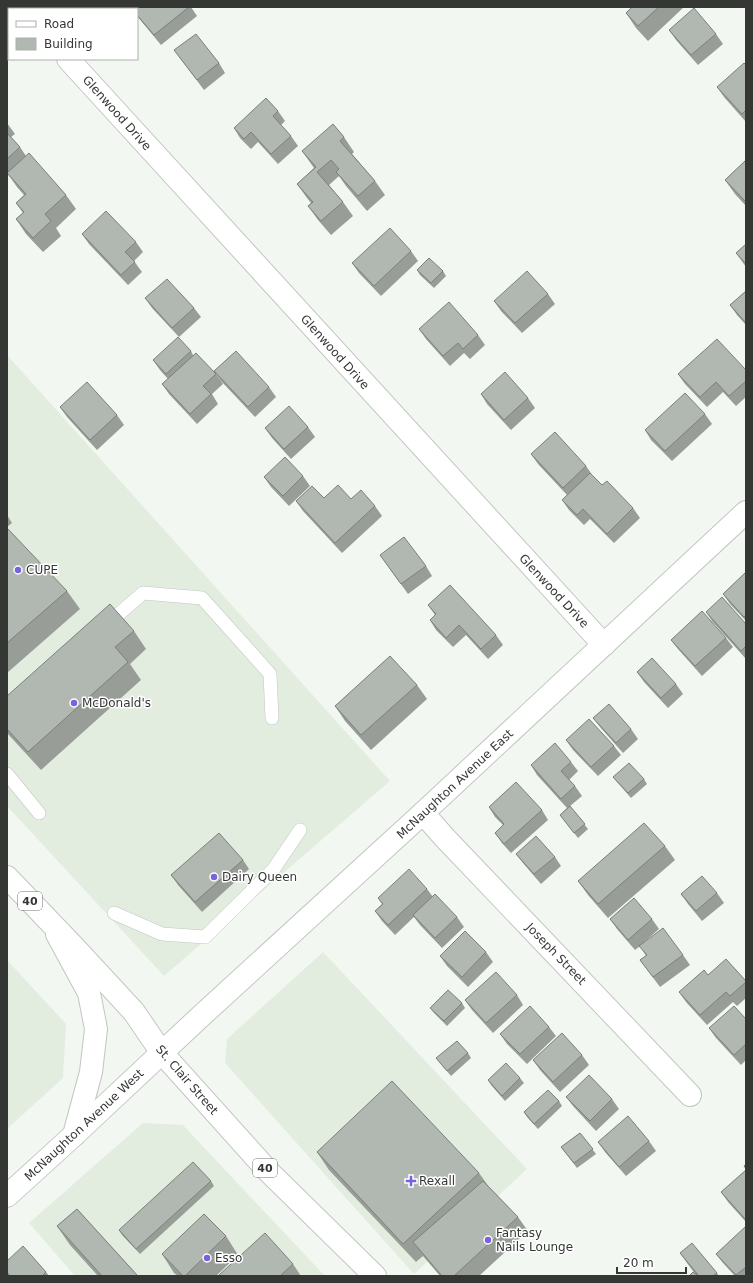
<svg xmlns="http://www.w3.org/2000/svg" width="753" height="1283" font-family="'DejaVu Sans',sans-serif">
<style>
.built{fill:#e2ede0}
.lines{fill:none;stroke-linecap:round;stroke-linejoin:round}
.service-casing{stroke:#c1c7c0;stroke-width:14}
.minor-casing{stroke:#c1c7c0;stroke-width:24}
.secondary-casing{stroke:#c1c7c0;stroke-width:24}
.primary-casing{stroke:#c1c7c0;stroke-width:24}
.service{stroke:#fff;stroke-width:13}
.minor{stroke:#fff;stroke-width:22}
.secondary{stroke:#fff;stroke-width:22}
.primary{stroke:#fff;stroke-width:22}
.wall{fill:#989d98}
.building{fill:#b1b7b1;stroke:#7c807c}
.poi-dot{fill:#7962dd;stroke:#fff;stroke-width:1.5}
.labels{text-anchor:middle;stroke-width:3;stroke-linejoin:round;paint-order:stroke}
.shield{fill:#fff;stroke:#727372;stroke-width:1}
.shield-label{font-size:11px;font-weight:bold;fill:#353735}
.street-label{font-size:12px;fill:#353735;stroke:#fff}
.poi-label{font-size:12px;fill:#353735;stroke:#fff;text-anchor:start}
</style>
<rect width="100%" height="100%" fill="#f2f8f1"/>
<!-- built -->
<g class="built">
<polygon points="7,355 390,781 164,976 7,806"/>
<polygon points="323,952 527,1169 414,1274 225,1063 227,1039"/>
<polygon points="7,960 66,1024 63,1078 7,1129"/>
<polygon points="143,1123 183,1125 325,1276 75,1276 29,1223"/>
</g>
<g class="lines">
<!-- service casing -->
<g class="service-casing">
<g id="service">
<polyline points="106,625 143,593 202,598 270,674 272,718"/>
<polyline points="7,774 39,813"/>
<polyline points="114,913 162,934 205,937 273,870 300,830"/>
</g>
</g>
<!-- minor casing -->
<g class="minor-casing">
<g id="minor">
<polyline points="20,7 22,9"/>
<polyline points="68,59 604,645"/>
<polyline points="423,813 444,837 690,1095"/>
</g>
</g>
<!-- secondary casing -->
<g class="secondary-casing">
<g id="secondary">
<polyline points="57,934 89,993 96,1029 91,1072 74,1135"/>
<polyline points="7,1196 74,1135 200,1017 423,813 746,512"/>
</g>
</g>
<!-- primary casing -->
<g class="primary-casing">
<polyline id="primary" points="7,877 75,948 134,1012 162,1053 269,1172 375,1276"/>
</g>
<!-- service -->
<use href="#service" class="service"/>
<!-- minor -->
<use href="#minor" class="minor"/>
<!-- secondary -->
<use href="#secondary" class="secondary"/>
<!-- primary -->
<use href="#primary" class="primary"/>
</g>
<!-- wall -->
<g class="wall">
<polygon points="130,7 191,7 197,16 161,45 137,16 137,9 131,9"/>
<polygon points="632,7 684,7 648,41 636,28 626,13"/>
<polygon points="669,30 716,34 723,44 698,65 676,40"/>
<polygon points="174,50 219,63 225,73 204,90"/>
<polygon points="746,65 746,122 724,97 717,87"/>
<polygon points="278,111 285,121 281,125 291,136 298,146 278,164 258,142 251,149 240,138 234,128"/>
<polygon points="7,123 15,134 11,137 20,147 26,156 66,195 76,209 56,228 61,236 43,252 26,234 16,219 23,213 16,203 24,195 17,187 8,174 7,175"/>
<polygon points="344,137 354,152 352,154 375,181 385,195 367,211 346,186 339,176 329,185 343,202 353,216 331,235 318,220 308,206 311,203 307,198 297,184 314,168 302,151"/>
<polygon points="746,160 746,206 735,194 725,180"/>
<polygon points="82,234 136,242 143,252 134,261 142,272 128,285 89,244"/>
<polygon points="746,244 746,267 736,253"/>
<polygon points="411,251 418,261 381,296 359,273 352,263"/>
<polygon points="417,270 443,271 446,276 434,288 420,275"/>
<polygon points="746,291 746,325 737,315 730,305"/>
<polygon points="548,294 555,304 522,333 501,311 494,301"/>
<polygon points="145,298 194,308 201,317 179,337 152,308"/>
<polygon points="419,329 478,335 485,345 470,359 464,353 450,366 426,339"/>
<polygon points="191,351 193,355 216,374 223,384 212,394 218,404 197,424 169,394 162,384 168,379 160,370 153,360"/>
<polygon points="746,370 746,397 736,406 723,392 707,407 685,384 678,374"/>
<polygon points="214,371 269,387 276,397 255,417 221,381"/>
<polygon points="481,394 528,398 535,408 511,430 487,404"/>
<polygon points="60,407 117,415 124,425 97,450 67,417"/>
<polygon points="705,414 712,424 672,461 651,440 645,430"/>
<polygon points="308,427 315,437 291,459 272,438 265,428"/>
<polygon points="531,454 586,466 593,476 602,485 633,508 640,518 614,543 590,519 584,525 569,510 562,500 567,495 538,464"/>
<polygon points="303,476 310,486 289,506 271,487 264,477"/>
<polygon points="324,498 351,499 375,506 382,516 342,553 303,511 296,501"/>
<polygon points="7,515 12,523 7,527"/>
<polygon points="7,530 67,591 80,609 7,673"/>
<polygon points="380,555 426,566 432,576 408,594"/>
<polygon points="746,572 746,621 730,604 723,594"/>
<polygon points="428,605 496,635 503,645 488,659 466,635 453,647 436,630 430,620 435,615"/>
<polygon points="706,612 746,624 746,659 712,621"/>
<polygon points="134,631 146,649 130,664 141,680 41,770 7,733 7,696"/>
<polygon points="726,638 733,647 702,676 678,649 671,640"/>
<polygon points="637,672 676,684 683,694 668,708 644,682"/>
<polygon points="417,685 427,699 371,750 345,721 335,706"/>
<polygon points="593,718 631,729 638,739 623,753 600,727"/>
<polygon points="566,740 614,746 621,755 598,776 573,750"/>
<polygon points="571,762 578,771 569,780 575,786 582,796 570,806 588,829 578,838 560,815 567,808 537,775 531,765"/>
<polygon points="613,777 644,779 647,784 631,798 617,782"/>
<polygon points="489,807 542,810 548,820 511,853 502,843 495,833 503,825 495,817"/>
<polygon points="665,846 675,860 608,918 588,895 578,881"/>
<polygon points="516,854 555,857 561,866 541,884 523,863"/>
<polygon points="243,860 249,869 202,912 178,885 171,875"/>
<polygon points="427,889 433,897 457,917 464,927 442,948 420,925 414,917 395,935 382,921 375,911 382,904 378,898"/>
<polygon points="717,893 724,903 702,921 688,904 681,894"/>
<polygon points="610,919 652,919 659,929 643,943 683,955 690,965 660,987 640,960 646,956 640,946 635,950 617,929"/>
<polygon points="486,952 493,962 468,987 447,966 440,956"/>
<polygon points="746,981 746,998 737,1006 733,1002 707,1025 686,1002 679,992"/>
<polygon points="517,995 523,1005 493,1033 472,1010 465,1000"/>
<polygon points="462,1003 465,1008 447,1026 434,1013 430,1008"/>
<polygon points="746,1019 746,1060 741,1065 716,1038 709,1028"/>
<polygon points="549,1027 556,1036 527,1064 507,1044 500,1034"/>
<polygon points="468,1053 471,1058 451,1076 436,1058"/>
<polygon points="582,1055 589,1065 560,1092 540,1070 533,1060"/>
<polygon points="520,1078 524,1083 505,1101 491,1085 488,1080"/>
<polygon points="566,1097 612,1099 619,1109 596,1131 573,1106"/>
<polygon points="559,1101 562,1106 538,1129 527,1117 524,1112"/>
<polygon points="580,1133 596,1154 577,1168 561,1147"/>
<polygon points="649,1141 656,1151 626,1176 605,1152 598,1142"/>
<polygon points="317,1152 479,1173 489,1187 518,1217 528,1231 479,1276 440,1276 423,1256 416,1262 329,1170"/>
<polygon points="746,1170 746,1222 728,1202 721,1192"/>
<polygon points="211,1181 214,1186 140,1254 122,1235 119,1230"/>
<polygon points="77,1209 138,1276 98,1276 70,1245 57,1226"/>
<polygon points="746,1228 746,1276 735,1276 723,1263 716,1254"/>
<polygon points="226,1236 238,1255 216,1276 178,1276 174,1273 162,1254"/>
<polygon points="680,1253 717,1273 719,1276 689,1276 696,1275 687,1263"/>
<polygon points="7,1261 46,1272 49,1276 8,1276 7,1274"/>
<polygon points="293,1264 301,1276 218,1276"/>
</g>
<!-- building -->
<g class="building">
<polygon points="131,7 189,7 154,35 137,15 137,9 132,9"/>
<polygon points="632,7 659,7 638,26 626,13"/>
<polygon points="694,8 716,34 691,55 669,30"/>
<polygon points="196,34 219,63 197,80 174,50"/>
<polygon points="744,63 746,65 746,110 742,114 717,87"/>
<polygon points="266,98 278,111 273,116 291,136 271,154 251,132 244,139 234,128"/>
<polygon points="333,124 344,137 340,141 375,181 358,196 336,172 339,169 331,160 317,172 343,202 321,221 308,206 313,202 297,184 316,167 302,151"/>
<polygon points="7,133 20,147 7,159"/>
<polygon points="29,153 66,195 45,214 51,221 33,238 16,219 24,212 16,203 26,194 7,173"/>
<polygon points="746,160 746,202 725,180"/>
<polygon points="106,211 136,242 125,252 135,262 121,275 82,234"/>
<polygon points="390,228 411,251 374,286 352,263"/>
<polygon points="746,244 746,264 736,253"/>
<polygon points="429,258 443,271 431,283 417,270"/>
<polygon points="527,271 548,294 515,323 494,301"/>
<polygon points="167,279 194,308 172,328 145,298"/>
<polygon points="746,291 746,323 730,305"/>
<polygon points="449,302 478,335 463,349 458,343 443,356 419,329"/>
<polygon points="178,337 191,351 166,374 153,360"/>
<polygon points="717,339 746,370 746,381 729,396 716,382 700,397 678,374"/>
<polygon points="236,351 269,387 248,407 214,371"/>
<polygon points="196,353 216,374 203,386 211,394 190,414 162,384"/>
<polygon points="505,372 528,398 504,420 481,394"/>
<polygon points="87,382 117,415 90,440 60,407"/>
<polygon points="685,393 705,414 665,451 645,430"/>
<polygon points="289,406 308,427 284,449 265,428"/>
<polygon points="555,432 586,466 563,488 531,454"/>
<polygon points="285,457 303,476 283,496 264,477"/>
<polygon points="590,473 602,485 607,481 633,508 607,534 583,509 577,515 562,500"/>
<polygon points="338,485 351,499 361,490 375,506 335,543 296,501 312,486 324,498"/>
<polygon points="8,529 67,591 7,643 7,530"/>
<polygon points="404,537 426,566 401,584 380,555"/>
<polygon points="746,572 746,615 744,617 723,594"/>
<polygon points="450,585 496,635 481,649 459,625 446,638 430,620 436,614 428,605"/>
<polygon points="722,597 746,624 746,646 741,651 706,612"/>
<polygon points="110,604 134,631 115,647 128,662 28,752 7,729 7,696"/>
<polygon points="702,611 726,638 695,666 671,640"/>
<polygon points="390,656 417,685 361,735 335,706"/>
<polygon points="652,658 676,684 661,698 637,672"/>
<polygon points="609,704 631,729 616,743 593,718"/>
<polygon points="589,719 614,746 591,767 566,740"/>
<polygon points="555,743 571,762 561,771 575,786 561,799 531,765"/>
<polygon points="629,763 644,779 628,793 613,777"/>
<polygon points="516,782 542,810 504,844 495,833 504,824 489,807"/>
<polygon points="570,806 585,824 574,833 560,815"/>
<polygon points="644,823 665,846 598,904 578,881"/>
<polygon points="219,833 243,860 195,902 171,875"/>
<polygon points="536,836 555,857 534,874 516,854"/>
<polygon points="409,869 427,889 388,925 375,911 383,904 378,898"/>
<polygon points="702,876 717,893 696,911 681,894"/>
<polygon points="435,894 457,917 435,938 413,915"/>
<polygon points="634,898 652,919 628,940 610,919"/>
<polygon points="663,928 683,955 653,977 640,960 647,955 639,946"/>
<polygon points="465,931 486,952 462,977 440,956"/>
<polygon points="726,959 746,981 746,982 730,996 726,992 700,1015 679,992 704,970 708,975"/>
<polygon points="496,972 517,995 486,1023 465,1000"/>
<polygon points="448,990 462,1003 444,1021 430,1008"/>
<polygon points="530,1006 549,1027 520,1054 500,1034"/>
<polygon points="734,1006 746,1019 746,1044 734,1055 709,1028"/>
<polygon points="562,1033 582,1055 553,1082 533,1060"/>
<polygon points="457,1041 468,1053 447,1071 436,1058"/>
<polygon points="506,1063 520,1078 502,1096 488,1080"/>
<polygon points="589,1075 612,1099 590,1121 566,1097"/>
<polygon points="392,1081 479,1173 403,1244 317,1152"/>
<polygon points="548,1090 559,1101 534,1124 524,1112"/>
<polygon points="628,1116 649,1141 619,1167 598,1142"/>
<polygon points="580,1133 593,1149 574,1163 561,1147"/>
<polygon points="193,1162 211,1181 136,1249 119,1230"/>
<polygon points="746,1164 746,1169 744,1166"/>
<polygon points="746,1170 746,1220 721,1192"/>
<polygon points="483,1181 518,1217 454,1276 442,1276 413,1242"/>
<polygon points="77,1209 137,1275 137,1276 102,1276 57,1226"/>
<polygon points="204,1214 226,1236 185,1276 183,1276 162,1254"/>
<polygon points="745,1227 746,1228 746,1267 736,1275 716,1254"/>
<polygon points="265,1233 293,1264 280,1276 218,1276"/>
<polygon points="692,1243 717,1273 713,1276 699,1276 680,1253"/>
<polygon points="23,1246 46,1272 42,1276 10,1276 7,1272 7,1261"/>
<polygon points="693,1272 698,1276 689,1276"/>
</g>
<!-- markers -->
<g class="poi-dot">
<circle cx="18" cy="570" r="4"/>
<circle cx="74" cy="703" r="4"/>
<circle cx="214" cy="877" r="4"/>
<path d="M409 1175h4v4h4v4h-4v4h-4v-4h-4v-4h4z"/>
<circle cx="488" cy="1240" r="4"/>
<circle cx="207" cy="1258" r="4"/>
</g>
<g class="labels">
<!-- shield labels -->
<g class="shield">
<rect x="18" y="892" width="24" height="18" rx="3"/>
<rect x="253" y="1159" width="24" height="18" rx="3"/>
</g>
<g class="shield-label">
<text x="30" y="905">40</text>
<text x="265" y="1172">40</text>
</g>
<!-- street labels -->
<g class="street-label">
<text transform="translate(117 113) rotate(48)" y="4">Glenwood Drive</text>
<text transform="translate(335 352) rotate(48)" y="4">Glenwood Drive</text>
<text transform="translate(554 591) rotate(47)" y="4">Glenwood Drive</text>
<text transform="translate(455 784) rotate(-43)" y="4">McNaughton Avenue East</text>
<text transform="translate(556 954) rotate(46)" y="4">Joseph Street</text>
<text transform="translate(187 1080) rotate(49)" y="4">St. Clair Street</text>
<text transform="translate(84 1125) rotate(-43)" y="4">McNaughton Avenue West</text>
</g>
<!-- poi labels -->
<g class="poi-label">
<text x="26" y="574">CUPE</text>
<text x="82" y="707">McDonald's</text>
<text x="222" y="881">Dairy Queen</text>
<text x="419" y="1185">Rexall</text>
<text x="496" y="1237">Fantasy<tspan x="496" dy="14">Nails Lounge</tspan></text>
<text x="215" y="1262">Esso</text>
</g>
</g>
<!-- border -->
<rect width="753" height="1283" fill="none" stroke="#353735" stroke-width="16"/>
<!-- legend -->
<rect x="8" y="8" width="130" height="52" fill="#ffffff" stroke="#aeafae"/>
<rect x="16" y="21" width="20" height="6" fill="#ffffff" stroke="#aeafae"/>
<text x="44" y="28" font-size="12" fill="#353735">Road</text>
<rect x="16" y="38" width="20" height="12" fill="#b1b7b1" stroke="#aeafae"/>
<text x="44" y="48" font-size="12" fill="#353735">Building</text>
<!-- scale -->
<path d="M617 1267v6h69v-6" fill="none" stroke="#353735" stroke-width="2"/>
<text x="623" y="1267" font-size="12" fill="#353735" stroke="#ffffff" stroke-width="3" paint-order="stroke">20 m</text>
</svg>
